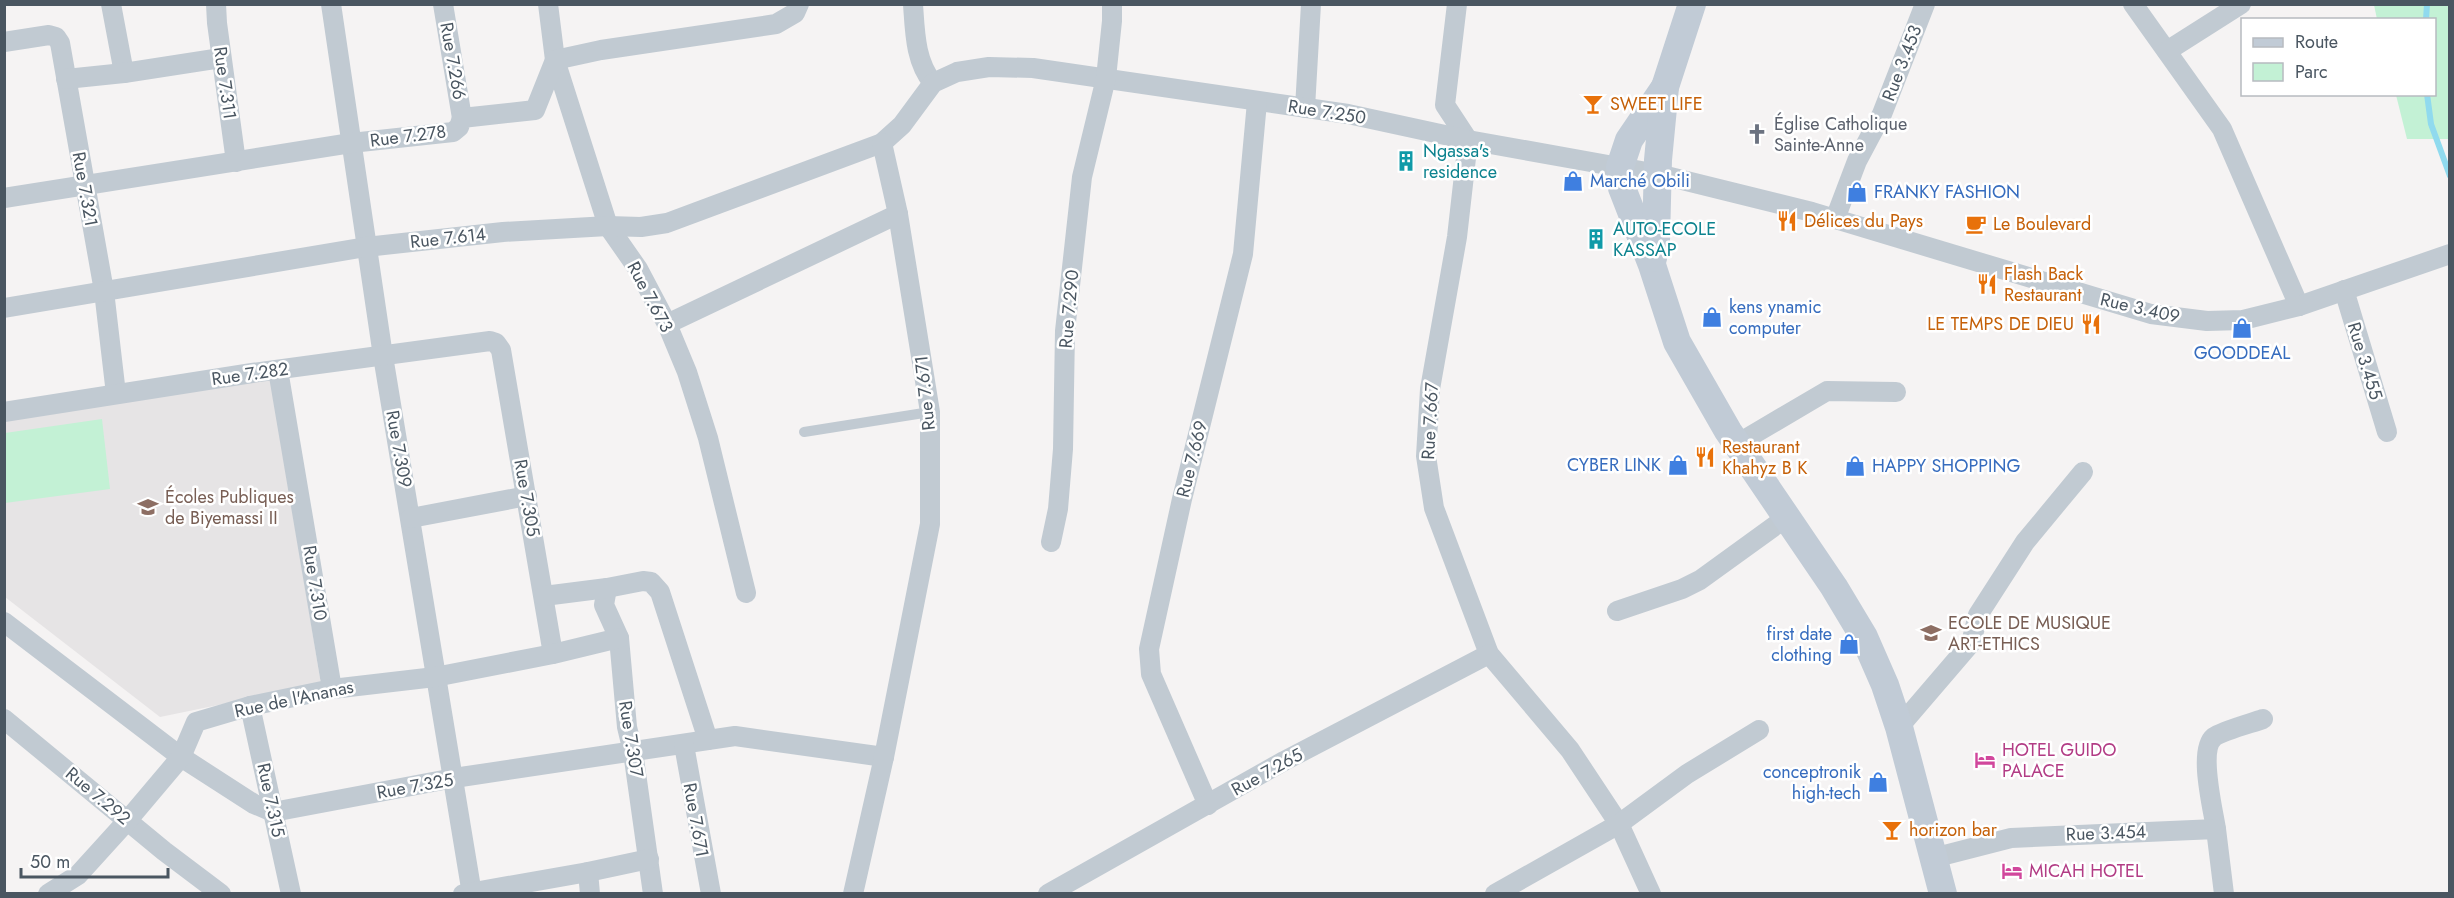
<svg xmlns="http://www.w3.org/2000/svg" width="2454" height="898" font-family="Jost,sans-serif">
<style>
.education{fill:#e6e4e5}
.green{fill:#c3f1d5}
.lines{fill:none;stroke-linecap:round;stroke-linejoin:round}
.stream{stroke:#90daee;stroke-width:6}
.service{stroke:#c1cad2;stroke-width:10}
.minor{stroke:#c1cad2;stroke-width:20}
.secondary{stroke:#c1cbd6;stroke-width:28}
.labels{text-anchor:middle;stroke-width:5;stroke-linejoin:round;paint-order:stroke}
.street-label{font-size:18px;fill:#4a5661;stroke:#fff}
.food-label{font-size:18px;fill:#c56008;stroke:#fff;text-anchor:start}
.worship-label{font-size:18px;fill:#5b616d;stroke:#fff;text-anchor:start}
.culture-label{font-size:18px;fill:#0d838f;stroke:#fff;text-anchor:start}
.shop-label{font-size:18px;fill:#366cbe;stroke:#fff;text-anchor:start}
.education-label{font-size:18px;fill:#785e54;stroke:#fff;text-anchor:start}
.hotel-label{font-size:18px;fill:#b23c85;stroke:#fff;text-anchor:start}
</style>
<rect width="100%" height="100%" fill="#f5f3f3"/>
<!-- education -->
<polygon class="education" points="270,376 321,684 160,717 5,597 4,416"/>
<!-- green -->
<g class="green">
<polygon points="2374,5 2449,5 2448,139 2407,139 2396,95 2434,94 2434,20 2377,19"/>
<polygon points="102,419 110,489 5,503 5,433"/>
</g>
<g class="lines">
<!-- stream -->
<g class="stream">
<polyline points="2426,20 2427,4"/>
<polyline points="2427,94 2431,124 2450,176"/>
</g>
<!-- service -->
<polyline class="service" points="804,432 930,412"/>
<!-- minor -->
<g class="minor">
<polyline points="111,4 124,73"/>
<polyline points="216,4 217,23 236,162"/>
<polyline points="331,4 383,356 472,894"/>
<polyline points="443,4 462,118"/>
<polyline points="548,4 555,60 608,226 638,269 667,324 687,372 708,438 746,593"/>
<path d="M913,4c2,28 2,57 20,79"/>
<polyline points="1457,4 1445,105 1468,140 1457,237 1430,389 1426,456 1434,508 1489,654 1570,750 1619,824 1651,894"/>
<polyline points="2133,4 2222,129 2299,306"/>
<polyline points="4,42 49,35 56,37 60,43 104,291 116,394"/>
<polyline points="2167,51 2241,4"/>
<polyline points="66,79 124,73 221,58"/>
<polyline points="1305,108 1311,4"/>
<polyline points="4,198 351,143 453,132 459,127 462,118 535,110 555,60 601,50 776,24 795,13 799,4"/>
<polyline points="1835,219 1857,161 1882,114 1925,4"/>
<polyline points="2344,290 2387,432"/>
<polyline points="4,308 366,247 503,232 608,226 641,227 667,223 882,143 902,125 933,83 957,72 989,67 1033,68 1348,114 1468,140 1658,174 1812,212 2151,314 2207,321 2243,320 2299,306 2450,254"/>
<polyline points="667,324 898,214"/>
<polyline points="278,370 332,689"/>
<polyline points="4,412 252,373 490,341 496,343 501,350 553,654"/>
<polyline points="1737,444 1827,391 1896,392"/>
<polyline points="411,518 527,496"/>
<polyline points="1051,542 1058,509 1063,449 1065,331 1082,177 1106,78 1112,21 1112,4"/>
<polyline points="607,588 604,605 619,638 627,727 633,752 653,894"/>
<polyline points="544,596 607,588 643,581 651,582 660,592 708,740"/>
<polyline points="1617,611 1682,589 1700,580 1787,517"/>
<polyline points="4,622 181,757 254,804 273,812 454,778 735,736 884,757"/>
<polyline points="250,706 291,894"/>
<polyline points="4,719 164,851 221,894"/>
<polyline points="1899,727 1971,643 1978,615 2025,542 2083,472"/>
<polyline points="684,745 711,894"/>
<polyline points="1208,805 1151,674 1149,649 1182,499 1243,254 1257,102"/>
<path d="M2216,829c-3,-20 -18,-79 -2,-92 8,-6 38,-14 49,-18"/>
<polyline points="1933,858 2011,838 2216,829 2224,894"/>
<polyline points="588,872 590,894"/>
<polyline points="48,894 78,875 127,821 181,757 196,722 250,706 332,689 435,677 553,654 619,638"/>
<polyline points="463,894 588,872 649,859"/>
<polyline points="853,894 884,757 930,524 930,412 898,214 882,143"/>
<polyline points="1048,894 1284,761 1489,654"/>
<polyline points="1495,894 1619,824 1687,774 1759,730"/>
</g>
<!-- secondary -->
<g class="secondary">
<polyline points="1665,87 1629,140 1620,167 1622,188 1652,265 1677,342 1728,431 1834,587 1864,637 1885,685 1899,727 1943,894"/>
<polyline points="1653,258 1656,241 1658,160 1665,87 1692,4"/>
</g>
</g>
<!-- icons -->
<defs>
<g id="bar-bare" transform="scale(1.62)"><path d="M-6-5H6L.8 .8V4.5H3.5V6h-7V4.5H-.8V.8Z" fill="#e8710a" stroke="#fff" stroke-width="2.5" paint-order="stroke"/></g>
<g id="church-bare" transform="scale(1.62)"><path d="M-1.2-6h2.4v3.5h3.3v2.4h-3.3V6h-2.4V-.1h-3.3v-2.4h3.3Z" fill="#6b7280" stroke="#fff" stroke-width="2.5" paint-order="stroke"/></g>
<g id="building-bare" transform="scale(1.62)"><path d="M-4-6H4V6H1V3H-1V6H-4ZM-2.5-4.3h1.7v1.8h-1.7ZM.8-4.3h1.7v1.8H.8ZM-2.5-1h1.7V.8h-1.7ZM.8-1h1.7V.8H.8Z" fill="#0f9aa8" stroke="#fff" stroke-width="2.5" paint-order="stroke"/></g>
<g id="shop-bare" transform="scale(1.62)"><path d="M-5-2.5h2.3a2.7 3.5 0 0 1 5.4 0H5L5.5 6h-11ZM-1.5-2.5h3a1.5 2.3 0 0 0-3 0Z" fill="#3f7fe0" stroke="#fff" stroke-width="2.5" paint-order="stroke"/></g>
<g id="restaurant-bare" transform="scale(1.62)"><path d="M-5-6h1v4h1v-4h1v4h1v-4h1v5L-1.5 .5V6h-2V.5L-5-1ZM5-6V6H3V1.5H1.5Q1.5-4 5-6Z" fill="#e8710a" stroke="#fff" stroke-width="2.5" paint-order="stroke"/></g>
<g id="cafe-bare" transform="scale(1.62)"><path d="M-5.5-4.5H6V0H3Q3 3.5 0 3.5H-2.5Q-5.5 3.5-5.5 0ZM3-3.2v2h1.7v-2ZM-6 4.5H4V6H-6Z" fill="#e8710a" stroke="#fff" stroke-width="2.5" paint-order="stroke"/></g>
<g id="school-bare" transform="scale(1.62)"><path d="M0-5L7-2L0 1L-7-2ZM-4 1L0 2.5L4 1V4Q0 6-4 4Z" fill="#8d6e63" stroke="#fff" stroke-width="2.5" paint-order="stroke"/></g>
<g id="hotel-bare" transform="scale(1.62)"><path d="M-6-4.5h1.5V1H6V5H4.5V3h-9V5H-6ZM-4 0a1.8 1.8 0 1 1 3.6 0ZM.5 0V-2.5h3Q6-2.5 6 0Z" fill="#d1479c" stroke="#fff" stroke-width="2.5" paint-order="stroke"/></g>
</defs>
<g fill-rule="evenodd">
<use href="#bar-bare" x="1593" y="104"/>
<use href="#church-bare" x="1757" y="134"/>
<use href="#building-bare" x="1406" y="161"/>
<use href="#shop-bare" x="1573" y="181"/>
<use href="#shop-bare" x="1857" y="192"/>
<use href="#restaurant-bare" x="1787" y="221"/>
<use href="#cafe-bare" x="1976" y="224"/>
<use href="#building-bare" x="1596" y="239"/>
<use href="#restaurant-bare" x="1987" y="284"/>
<use href="#shop-bare" x="1712" y="317"/>
<use href="#restaurant-bare" x="2091" y="324"/>
<use href="#shop-bare" x="2242" y="328"/>
<use href="#restaurant-bare" x="1705" y="457"/>
<use href="#shop-bare" x="1678" y="465"/>
<use href="#shop-bare" x="1855" y="466"/>
<use href="#school-bare" x="148" y="507"/>
<use href="#school-bare" x="1931" y="633"/>
<use href="#shop-bare" x="1849" y="644"/>
<use href="#hotel-bare" x="1985" y="760"/>
<use href="#shop-bare" x="1878" y="782"/>
<use href="#bar-bare" x="1892" y="830"/>
<use href="#hotel-bare" x="2012" y="871"/>
</g>
<g class="labels">
<!-- street labels -->
<g class="street-label">
<text transform="translate(453 61) rotate(80)" y="6">Rue 7.266</text>
<text transform="translate(1902 63) rotate(-69)" y="6">Rue 3.453</text>
<text transform="translate(225 83) rotate(82)" y="6">Rue 7.311</text>
<text transform="translate(1327 112) rotate(9)" y="6">Rue 7.250</text>
<text transform="translate(408 136) rotate(-7)" y="6">Rue 7.278</text>
<text transform="translate(85 189) rotate(80)" y="6">Rue 7.321</text>
<text transform="translate(448 238) rotate(-6)" y="6">Rue 7.614</text>
<text transform="translate(650 297) rotate(62)" y="6">Rue 7.673</text>
<text transform="translate(2140 308) rotate(13)" y="6">Rue 3.409</text>
<text transform="translate(1069 309) rotate(-85)" y="6">Rue 7.290</text>
<text transform="translate(2365 361) rotate(73)" y="6">Rue 3.455</text>
<text transform="translate(250 374) rotate(-8)" y="6">Rue 7.282</text>
<text transform="translate(925 393) rotate(-96)" y="6">Rue 7.671</text>
<text transform="translate(1430 421) rotate(-87)" y="6">Rue 7.667</text>
<text transform="translate(399 449) rotate(80)" y="6">Rue 7.309</text>
<text transform="translate(1192 459) rotate(-76)" y="6">Rue 7.669</text>
<text transform="translate(527 498) rotate(80)" y="6">Rue 7.305</text>
<text transform="translate(315 583) rotate(81)" y="6">Rue 7.310</text>
<text transform="translate(294 699) rotate(-12)" y="6">Rue de l'Ananas</text>
<text transform="translate(631 739) rotate(81)" y="6">Rue 7.307</text>
<text transform="translate(1267 772) rotate(-29)" y="6">Rue 7.265</text>
<text transform="translate(415 786) rotate(-10)" y="6">Rue 7.325</text>
<text transform="translate(98 796) rotate(40)" y="6">Rue 7.292</text>
<text transform="translate(271 800) rotate(78)" y="6">Rue 7.315</text>
<text transform="translate(696 820) rotate(80)" y="6">Rue 7.671</text>
<text transform="translate(2106 833) rotate(-2)" y="6">Rue 3.454</text>
</g>
<!-- food labels -->
<g class="food-label">
<text x="1610" y="110">SWEET LIFE</text>
<text x="1804" y="227">Délices du Pays</text>
<text x="1993" y="230">Le Boulevard</text>
<text x="2004" y="280">Flash Back<tspan x="2004" dy="21">Restaurant</tspan></text>
<text x="2074" y="330" text-anchor="end">LE TEMPS DE DIEU</text>
<text x="1722" y="453">Restaurant<tspan x="1722" dy="21">Khahyz B K</tspan></text>
<text x="1909" y="836">horizon bar</text>
</g>
<!-- worship labels -->
<g class="worship-label">
<text x="1774" y="130">Église Catholique<tspan x="1774" dy="21">Sainte-Anne</tspan></text>
</g>
<!-- culture labels -->
<g class="culture-label">
<text x="1423" y="157">Ngassa's<tspan x="1423" dy="21">residence</tspan></text>
<text x="1613" y="235">AUTO-ECOLE<tspan x="1613" dy="21">KASSAP</tspan></text>
</g>
<!-- shop labels -->
<g class="shop-label">
<text x="1590" y="187">Marché Obili</text>
<text x="1874" y="198">FRANKY FASHION</text>
<text x="1729" y="313">kens ynamic<tspan x="1729" dy="21">computer</tspan></text>
<text x="2242" y="359" text-anchor="middle">GOODDEAL</text>
<text x="1661" y="471" text-anchor="end">CYBER LINK</text>
<text x="1872" y="472">HAPPY SHOPPING</text>
<text x="1832" y="640" text-anchor="end">first date<tspan x="1832" dy="21">clothing</tspan></text>
<text x="1861" y="778" text-anchor="end">conceptronik<tspan x="1861" dy="21">high-tech</tspan></text>
</g>
<!-- education labels -->
<g class="education-label">
<text x="165" y="503">Écoles Publiques<tspan x="165" dy="21">de Biyemassi II</tspan></text>
<text x="1948" y="629">ECOLE DE MUSIQUE<tspan x="1948" dy="21">ART-ETHICS</tspan></text>
</g>
<!-- hotel labels -->
<g class="hotel-label">
<text x="2002" y="756">HOTEL GUIDO<tspan x="2002" dy="21">PALACE</tspan></text>
<text x="2029" y="877">MICAH HOTEL</text>
</g>
</g>
<!-- border -->
<rect width="2454" height="898" fill="none" stroke="#4a5661" stroke-width="12"/>
<!-- legend -->
<rect x="2241" y="18" width="195" height="78" fill="#ffffff" stroke="#b7bbc0" stroke-width="1.5"/>
<rect x="2253" y="38" width="30" height="9" fill="#c1cbd6" stroke="#b7bbc0" stroke-width="1.5"/>
<text x="2295" y="48" font-size="18" fill="#4a5661">Route</text>
<rect x="2253" y="63" width="30" height="18" fill="#c3f1d5" stroke="#b7bbc0" stroke-width="1.5"/>
<text x="2295" y="78" font-size="18" fill="#4a5661">Parc</text>
<!-- scale -->
<path d="M21 868v9h147v-9" fill="none" stroke="#4a5661" stroke-width="3"/>
<text x="30" y="868" font-size="18" fill="#4a5661" stroke="#ffffff" stroke-width="4.5" paint-order="stroke">50 m</text>
</svg>
